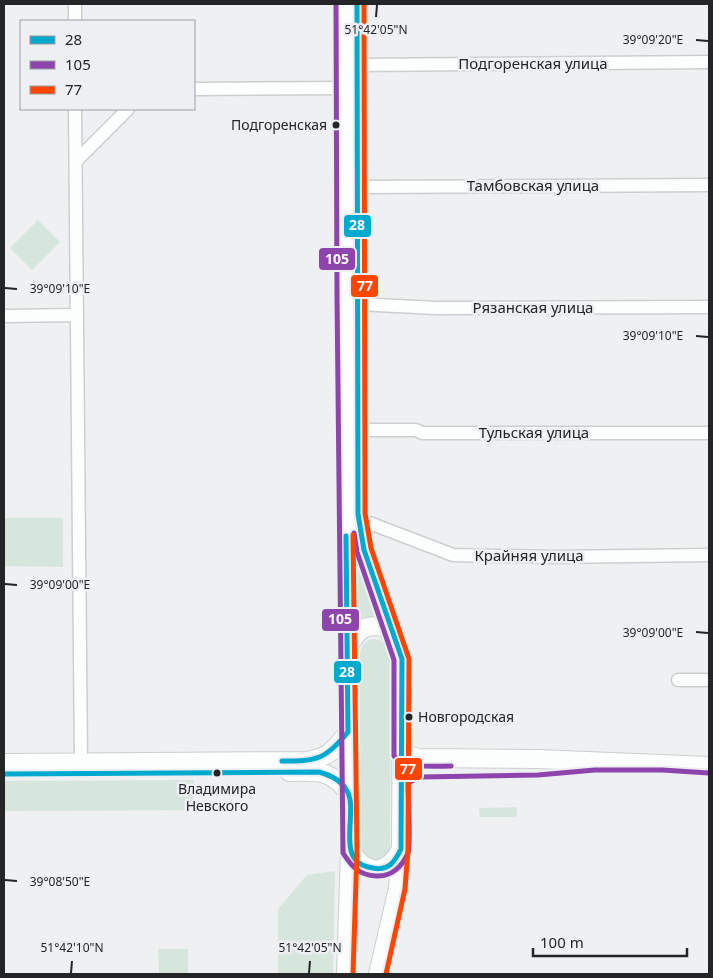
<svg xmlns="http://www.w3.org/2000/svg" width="713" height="978" font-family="'Noto Sans',sans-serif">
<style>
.green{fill:#d7e6dd}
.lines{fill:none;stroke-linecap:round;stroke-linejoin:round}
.street-casing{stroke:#cccecf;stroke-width:15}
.secondary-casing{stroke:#cccecf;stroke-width:20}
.street{stroke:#fcfdfd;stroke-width:12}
.secondary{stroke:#fcfdfd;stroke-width:18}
.bus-1-casing{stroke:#edeff3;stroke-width:9}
.bus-2-casing{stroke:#edeff3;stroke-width:9}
.bus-3-casing{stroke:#edeff3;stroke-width:9}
.bus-1{stroke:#00a9ce;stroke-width:5}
.bus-2{stroke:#8e44ad;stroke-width:5}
.bus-3{stroke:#ff4500;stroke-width:5}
.ticks{fill:none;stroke:#242526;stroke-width:2}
.bus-dot{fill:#242526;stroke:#edeff3;stroke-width:2}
.labels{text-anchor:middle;stroke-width:5;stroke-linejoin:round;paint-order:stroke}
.bus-label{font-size:14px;fill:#242526;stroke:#edeff3;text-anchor:end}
.street-label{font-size:15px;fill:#242526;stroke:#edeff3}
.ticks-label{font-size:12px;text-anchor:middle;fill:#242526;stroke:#edeff3;stroke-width:5;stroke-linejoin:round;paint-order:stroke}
.line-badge{stroke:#edeff3;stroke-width:2}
.badge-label{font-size:14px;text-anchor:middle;font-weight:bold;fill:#fff}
</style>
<rect width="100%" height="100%" fill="#eef0f2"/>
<!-- green -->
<g class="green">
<polygon points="38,220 60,242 32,270 10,248"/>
<polygon points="4,518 63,518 63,567 4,566"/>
<path d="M354,556l27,65c-11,-4 -17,-4 -27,1z"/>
<path d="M371,639c11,0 17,5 20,14l-1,194c-3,10 -10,14 -21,13l-9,-10 -1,-5 1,-192 3,-9z"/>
<polygon points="194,780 194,801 214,801 214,810 4,811 4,781"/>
<polygon points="517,807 517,817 480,817 479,808"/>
<polygon points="335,871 333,974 278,974 278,909 307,875"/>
<polygon points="158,949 188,949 188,973 210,974 159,973"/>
</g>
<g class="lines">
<!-- street casing -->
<g class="street-casing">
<g id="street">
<polyline points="75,4 75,21"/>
<polyline points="357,65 709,62"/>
<polyline points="194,89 344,88"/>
<polyline points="75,109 81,762"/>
<polyline points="76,161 128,109"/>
<polyline points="357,187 709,185"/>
<polyline points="357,304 437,308 709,307"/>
<polyline points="4,316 77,315"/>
<polyline points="358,430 416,430 422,433 709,433"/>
<polyline points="358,514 367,522 453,555 554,557 709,555"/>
<polyline points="678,680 709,680"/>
</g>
</g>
<!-- secondary casing -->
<g class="secondary-casing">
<g id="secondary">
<polyline points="344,4 344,295 350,850 346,974"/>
<polyline points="357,4 358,514 364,550 402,659 401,849 398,888 378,974"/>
<path d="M348,646c12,-17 15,-22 37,-19l9,12"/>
<polyline points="401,753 418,758 538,759 709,766"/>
<path d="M4,763l303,-2c24,-5 26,-10 41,-29"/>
<path d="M289,772c30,0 39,-4 60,21"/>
<path d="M350,850c16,25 36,27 51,-1"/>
</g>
</g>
<!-- street -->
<use href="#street" class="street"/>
<!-- secondary -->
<use href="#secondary" class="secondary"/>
<!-- bus-1 casing -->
<g class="bus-1-casing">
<g id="bus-1">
<path d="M282,761c35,0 43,-1 66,-29l-2,-196"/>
<path d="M4,774l315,-2c11,3 23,9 28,19 12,20 -12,69 21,76 8,2 15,3 22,-2 5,-4 8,-10 11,-16l1,-190 -38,-109 -6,-36 -1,-510"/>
</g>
</g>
<!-- bus-2 casing -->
<g class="bus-2-casing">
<g id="bus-2">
<path d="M336,4l1,291 6,558c9,14 16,22 33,23 15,1 26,-9 32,-23 3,-10 0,-57 0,-70l12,-6 118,-2 57,-5h67l47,3"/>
<path d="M354,533l3,19 37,108v96c10,13 42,10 57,10"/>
</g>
</g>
<!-- bus-3 casing -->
<g class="bus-3-casing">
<g id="bus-3">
<polyline points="364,4 365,513 371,548 409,659 408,850 405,889 386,974"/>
<polyline points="353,974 357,850 353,535"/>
</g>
</g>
<!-- bus-1 -->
<use href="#bus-1" class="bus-1"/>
<!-- bus-2 -->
<use href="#bus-2" class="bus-2"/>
<!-- bus-3 -->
<use href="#bus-3" class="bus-3"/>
</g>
<!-- ticks -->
<path class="ticks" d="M376,17l1,-12M696,40l12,1M5,288l12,1M696,336l12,1M5,584l12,1M696,632l12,1M5,880l12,1M71,973l1,-12M309,973l1,-12"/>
<!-- markers -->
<g class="bus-dot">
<circle cx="336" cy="125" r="4.5"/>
<circle cx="409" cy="717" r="4.5"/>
<circle cx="217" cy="773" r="4.5"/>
</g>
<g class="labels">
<!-- bus labels -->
<g class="bus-label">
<text x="327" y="130">Подгоренская</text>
<text x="418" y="722" text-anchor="start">Новгородская</text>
<text x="217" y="794" text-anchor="middle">Владимира<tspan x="217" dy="17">Невского</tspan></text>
</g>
<!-- street labels -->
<g class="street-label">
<text x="533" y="69">Подгоренская улица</text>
<text x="533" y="191">Тамбовская улица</text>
<text x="533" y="313">Рязанская улица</text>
<text x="534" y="438">Тульская улица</text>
<text x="529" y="561">Крайняя улица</text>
</g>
</g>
<g class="ticks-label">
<text x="376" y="34">51°42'05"N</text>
<text x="653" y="44">39°09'20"E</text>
<text x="60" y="293">39°09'10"E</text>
<text x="653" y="340">39°09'10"E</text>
<text x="60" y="589">39°09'00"E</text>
<text x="653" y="637">39°09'00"E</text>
<text x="60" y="886">39°08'50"E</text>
<text x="72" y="952">51°42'10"N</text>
<text x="310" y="952">51°42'05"N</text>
</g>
<g class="line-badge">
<rect x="343" y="214" width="29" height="24" rx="5" fill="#00a9ce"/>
<rect x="318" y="247" width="38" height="24" rx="5" fill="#8e44ad"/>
<rect x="350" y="274" width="29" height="24" rx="5" fill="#ff4500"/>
<rect x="321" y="608" width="39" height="24" rx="5" fill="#8e44ad"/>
<rect x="333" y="660" width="29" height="24" rx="5" fill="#00a9ce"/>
<rect x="394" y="757" width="29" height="24" rx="5" fill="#ff4500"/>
</g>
<g class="badge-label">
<text x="357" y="230">28</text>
<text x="337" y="264">105</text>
<text x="365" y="291">77</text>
<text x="340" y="624">105</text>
<text x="347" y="677">28</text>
<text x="408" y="774">77</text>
</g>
<!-- border -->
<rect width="713" height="978" fill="none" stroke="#242526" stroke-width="10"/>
<!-- legend -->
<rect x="20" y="20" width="175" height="90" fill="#edeff3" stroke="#9d9ea1"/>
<rect x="30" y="36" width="25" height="8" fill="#00a9ce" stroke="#9d9ea1"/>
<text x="65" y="45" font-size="15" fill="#242526">28</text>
<rect x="30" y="61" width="25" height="8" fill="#8e44ad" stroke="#9d9ea1"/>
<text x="65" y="70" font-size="15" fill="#242526">105</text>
<rect x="30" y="86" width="25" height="8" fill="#ff4500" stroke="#9d9ea1"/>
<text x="65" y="95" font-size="15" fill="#242526">77</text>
<!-- scale -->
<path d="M533 948v8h154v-8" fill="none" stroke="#242526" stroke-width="2.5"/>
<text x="540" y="948" font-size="15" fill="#242526" stroke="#edeff3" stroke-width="4" paint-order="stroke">100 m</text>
</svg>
